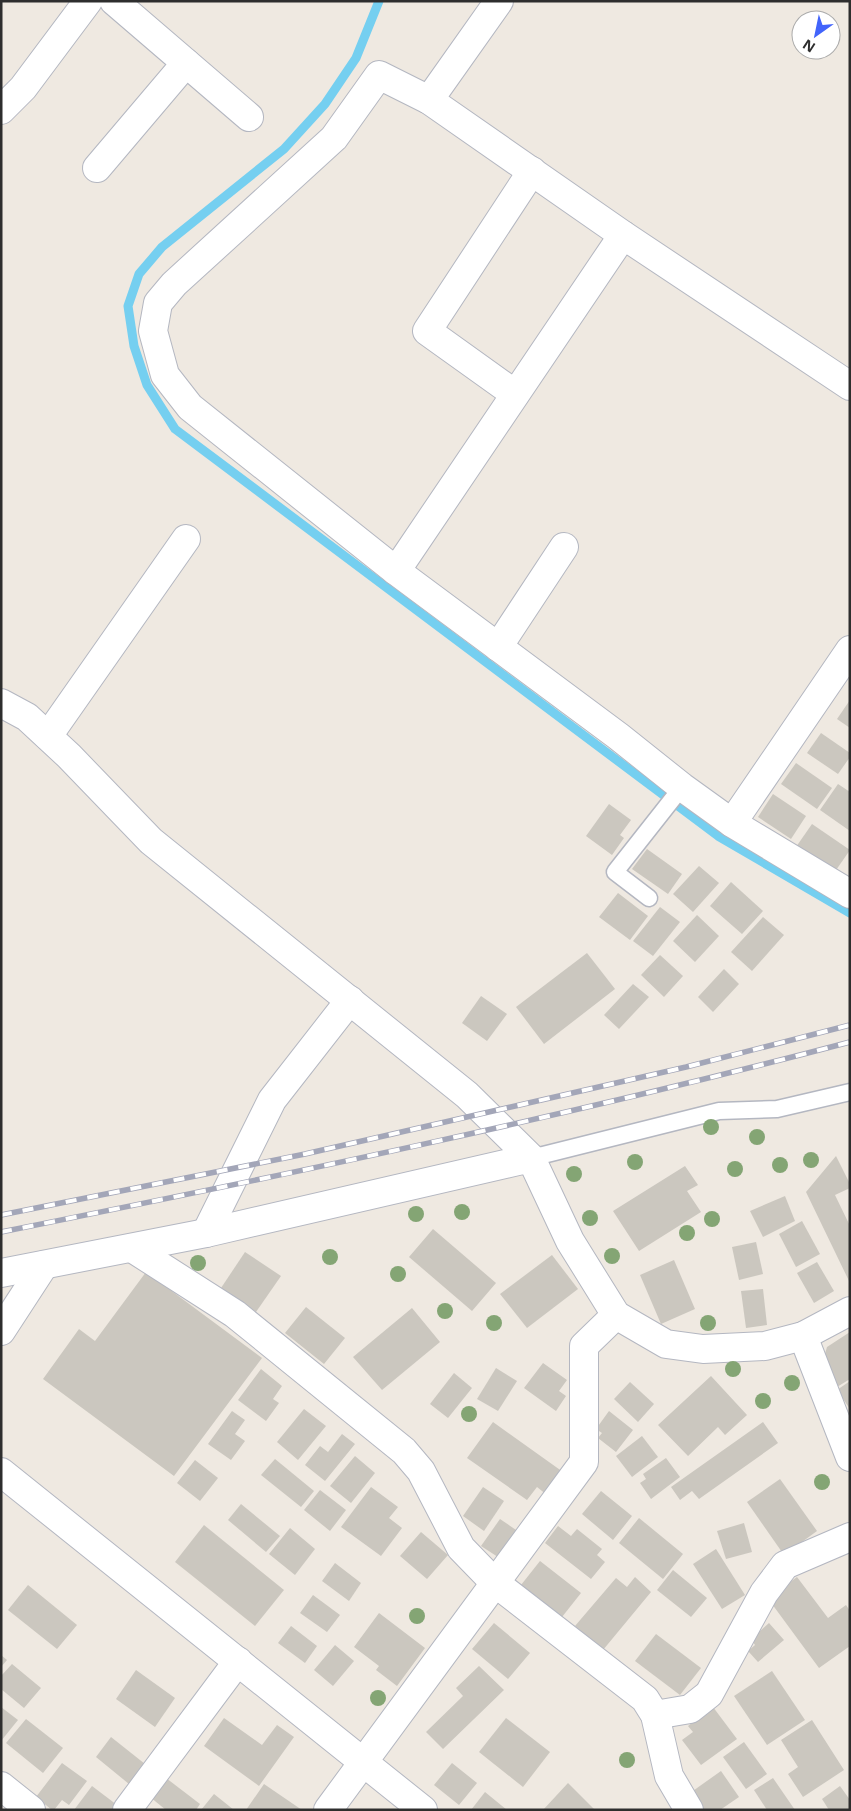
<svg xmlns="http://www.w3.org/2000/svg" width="851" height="1811" font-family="'Open Sans',sans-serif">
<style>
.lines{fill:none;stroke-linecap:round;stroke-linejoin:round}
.stream{stroke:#75cff0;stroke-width:9}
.building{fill:#cbc7bf}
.lane-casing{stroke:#b4b7c1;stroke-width:19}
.street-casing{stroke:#b4b7c1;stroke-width:30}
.secondary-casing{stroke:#b4b7c1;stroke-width:30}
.lane{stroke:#fff;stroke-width:16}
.street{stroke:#fff;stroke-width:28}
.secondary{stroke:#fff;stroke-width:28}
.rail-casing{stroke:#a3a6b8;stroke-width:5.5}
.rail{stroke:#fff;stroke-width:4;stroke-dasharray:11;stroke-linecap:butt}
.tree{fill:#84a574}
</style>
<rect width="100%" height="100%" fill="#efe9e1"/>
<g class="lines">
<!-- stream -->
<polyline class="stream" points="379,1 356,58 325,104 284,149 162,247 139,274 128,306 134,346 147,385 175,429 718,836 850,913"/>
</g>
<!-- building -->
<g class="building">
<polygon points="850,700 850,728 837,719"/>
<polygon points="821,733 850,753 850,757 838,774 807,753"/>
<polygon points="796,763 832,788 817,809 781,784"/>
<polygon points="838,784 850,792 850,831 820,810"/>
<polygon points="773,794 806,816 791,839 758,817"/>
<polygon points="609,804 631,820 620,835 624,838 612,855 586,836"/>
<polygon points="812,824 850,850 834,873 796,847"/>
<polygon points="647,849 682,874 668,894 632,869"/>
<polygon points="699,866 719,883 693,912 673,894"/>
<polygon points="731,882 763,911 742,934 710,906"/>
<polygon points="618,893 648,916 630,940 599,917"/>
<polygon points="660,907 680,922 653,956 633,941"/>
<polygon points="697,915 719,936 695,962 673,941"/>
<polygon points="763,917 784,935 752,971 731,952"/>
<polygon points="587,953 615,989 544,1044 516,1007"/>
<polygon points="660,955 683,976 664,997 641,975"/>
<polygon points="724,969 739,984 713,1012 698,997"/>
<polygon points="633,984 649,997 619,1029 604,1015"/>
<polygon points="481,996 507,1014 487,1041 462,1023"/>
<polygon points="836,1156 850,1184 850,1188 835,1195 850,1226 850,1283 806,1192"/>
<polygon points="685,1166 698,1185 687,1191 701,1212 639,1251 613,1211"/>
<polygon points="785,1196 795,1221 763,1237 750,1211"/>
<polygon points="802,1221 820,1254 796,1267 779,1234"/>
<polygon points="433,1229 496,1283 472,1311 409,1257"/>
<polygon points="756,1242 763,1274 739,1280 732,1247"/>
<polygon points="245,1252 281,1276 256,1312 221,1288"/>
<polygon points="552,1255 578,1289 527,1328 500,1294"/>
<polygon points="674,1260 695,1309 661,1324 640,1275"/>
<polygon points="817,1262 834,1291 814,1303 797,1273"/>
<polygon points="146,1272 262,1358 174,1476 43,1379 79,1329 95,1341"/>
<polygon points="763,1289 767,1325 746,1328 741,1291"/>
<polygon points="306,1307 345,1338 324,1364 285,1333"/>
<polygon points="412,1308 440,1342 382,1390 353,1357"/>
<polygon points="850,1332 850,1379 837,1387 822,1364 827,1347"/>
<polygon points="543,1363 567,1380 559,1391 566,1396 556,1411 524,1388"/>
<polygon points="496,1368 517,1381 498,1411 477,1399"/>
<polygon points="261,1369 282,1386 273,1399 279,1403 266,1421 238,1400"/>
<polygon points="454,1373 472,1388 448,1418 430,1404"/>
<polygon points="711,1376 747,1415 725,1435 718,1427 688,1456 658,1425"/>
<polygon points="850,1381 850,1409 837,1390"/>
<polygon points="630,1382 654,1404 638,1422 614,1399"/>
<polygon points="304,1409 326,1426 298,1460 277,1442"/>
<polygon points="232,1411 245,1420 235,1434 245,1441 231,1460 208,1444"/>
<polygon points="609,1411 633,1430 616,1452 598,1438 602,1433 596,1429"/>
<polygon points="493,1422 563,1472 547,1495 537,1487 527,1500 467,1458"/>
<polygon points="763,1422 778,1443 699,1499 692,1491 680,1500 671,1487"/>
<polygon points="342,1434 355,1444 325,1481 305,1465 320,1446 328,1452"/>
<polygon points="642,1436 658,1457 632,1477 616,1456"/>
<polygon points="355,1456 375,1473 351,1503 330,1486"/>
<polygon points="666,1458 680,1477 651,1499 640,1483 646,1479 643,1474"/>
<polygon points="275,1459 314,1491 301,1507 261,1475"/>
<polygon points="195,1460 218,1478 200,1501 177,1483"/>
<polygon points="780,1479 817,1531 784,1555 747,1502"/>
<polygon points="371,1487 398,1507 389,1518 402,1528 381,1556 341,1527"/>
<polygon points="483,1487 504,1501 484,1531 463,1516"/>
<polygon points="320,1490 346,1510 330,1531 304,1510"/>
<polygon points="601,1491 632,1516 613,1540 582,1514"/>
<polygon points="241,1504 280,1536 266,1552 228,1520"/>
<polygon points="639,1518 683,1554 663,1579 619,1543"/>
<polygon points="500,1519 519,1532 501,1559 481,1546"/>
<polygon points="744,1523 752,1552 726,1559 717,1531"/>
<polygon points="204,1525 284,1590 255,1626 175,1562"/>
<polygon points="558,1526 571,1536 577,1529 602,1549 597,1555 605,1562 591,1579 545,1543"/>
<polygon points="290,1528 315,1549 295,1575 269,1554"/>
<polygon points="421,1532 448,1555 427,1579 400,1556"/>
<polygon points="716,1549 745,1595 722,1609 693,1564"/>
<polygon points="540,1561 581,1593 562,1617 521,1585"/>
<polygon points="335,1563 361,1583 349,1601 322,1581"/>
<polygon points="673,1570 707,1598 691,1617 657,1590"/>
<polygon points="635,1577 651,1592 603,1650 575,1626 616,1578 627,1587"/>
<polygon points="797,1577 828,1618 846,1605 850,1611 850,1646 819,1668 772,1604 778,1591"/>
<polygon points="28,1585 77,1625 57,1649 8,1610"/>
<polygon points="313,1595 340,1615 327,1632 300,1613"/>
<polygon points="379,1613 425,1648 397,1686 376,1670 379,1666 354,1647"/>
<polygon points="494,1623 530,1653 508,1679 472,1649"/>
<polygon points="769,1623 784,1640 758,1662 748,1651 755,1645 751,1639"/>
<polygon points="291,1626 317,1646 305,1663 278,1643"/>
<polygon points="656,1634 701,1668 680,1695 635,1661"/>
<polygon points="335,1645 354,1661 333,1686 314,1670"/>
<polygon points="1,1655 7,1660 1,1667"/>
<polygon points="12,1664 41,1688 24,1708 1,1689 1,1676"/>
<polygon points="479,1666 504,1690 443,1749 426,1732 463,1696 456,1688"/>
<polygon points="136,1670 175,1698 155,1727 116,1699"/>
<polygon points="772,1671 805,1720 767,1745 734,1696"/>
<polygon points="1,1707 18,1720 1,1741"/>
<polygon points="713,1707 737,1739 701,1765 682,1740 693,1732 688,1726"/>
<polygon points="224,1718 262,1745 277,1725 294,1737 259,1786 204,1746"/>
<polygon points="506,1718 550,1752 523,1787 479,1752"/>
<polygon points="26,1719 63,1748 43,1773 6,1743"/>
<polygon points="812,1720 844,1770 803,1797 788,1774 798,1767 781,1740"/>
<polygon points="111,1737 145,1764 129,1784 96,1757"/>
<polygon points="744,1742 767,1774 746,1789 723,1757"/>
<polygon points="62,1763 87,1781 69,1805 62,1800 54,1810 52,1810 36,1797"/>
<polygon points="452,1763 477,1783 459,1805 434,1785"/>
<polygon points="721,1771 739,1797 720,1810 703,1810 690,1793"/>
<polygon points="166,1778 200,1804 196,1810 166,1810 150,1797"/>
<polygon points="773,1778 795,1810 767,1810 754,1790"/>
<polygon points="568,1783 595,1810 543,1810"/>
<polygon points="264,1784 302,1810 246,1810"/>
<polygon points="92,1786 117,1805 113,1810 74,1810"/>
<polygon points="840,1786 850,1800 850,1810 829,1810 822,1799"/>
<polygon points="485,1792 507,1810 471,1810"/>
<polygon points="214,1794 234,1810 201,1810"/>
</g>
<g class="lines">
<!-- lane casing -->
<g class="lane-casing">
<g id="lane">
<polyline points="649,898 615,872 682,787"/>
<polyline points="531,1158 719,1111 777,1109 850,1092"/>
</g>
</g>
<!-- street casing -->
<g class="street-casing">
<g id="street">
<polyline points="114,1 249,117"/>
<polyline points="429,100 499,1"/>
<polyline points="1,110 23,88 88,1"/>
<polyline points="97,168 186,63"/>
<polyline points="850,386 623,235 429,100 379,75 334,138 174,284 158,303 153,331 165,375 190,407 396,571 618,736 682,787 732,823 850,894"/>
<polyline points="515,394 427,331 532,171"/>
<polyline points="396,571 623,235"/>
<polyline points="498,647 564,547"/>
<polyline points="1,703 27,717 69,756 151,841 467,1095 531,1158"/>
<polyline points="48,736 186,539"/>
<polyline points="732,823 850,650"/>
<polyline points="206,1233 272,1100 350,1000"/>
<polyline points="132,1248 235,1314 404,1451 421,1471 461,1548 494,1582 645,1699 655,1715 669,1776 689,1810"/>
<polyline points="1,1331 44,1265"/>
<polyline points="803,1336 850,1457"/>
<polyline points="655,1715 690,1709 709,1694 764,1593 785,1565 850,1537"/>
<polyline points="1,1786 31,1810"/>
<polyline points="127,1810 238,1661"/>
<polyline points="328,1810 584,1462 584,1346 616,1315"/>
</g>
</g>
<!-- secondary casing -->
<g class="secondary-casing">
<g id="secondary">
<polyline points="1,1273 206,1233 531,1158 570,1241 616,1315 666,1344 703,1349 765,1346 803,1336 850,1311"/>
<polyline points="1,1472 423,1810"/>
</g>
</g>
<!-- lane -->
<use href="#lane" class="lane"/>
<!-- street -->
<use href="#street" class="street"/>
<!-- secondary -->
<use href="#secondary" class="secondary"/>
<!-- rail casing -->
<g class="rail-casing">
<g id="rail">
<polyline points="1,1215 305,1154 686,1067 850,1025"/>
<path d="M1,1232c285,-57 568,-116 849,-190"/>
</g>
</g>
<!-- rail -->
<use href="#rail" class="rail"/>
</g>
<!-- trees -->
<g class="tree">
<circle cx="711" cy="1127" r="8"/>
<circle cx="757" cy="1137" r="8"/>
<circle cx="811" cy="1160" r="8"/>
<circle cx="635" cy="1162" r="8"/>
<circle cx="780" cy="1165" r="8"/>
<circle cx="735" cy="1169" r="8"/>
<circle cx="574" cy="1174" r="8"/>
<circle cx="462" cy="1212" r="8"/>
<circle cx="416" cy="1214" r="8"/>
<circle cx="590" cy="1218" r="8"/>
<circle cx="712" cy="1219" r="8"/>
<circle cx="687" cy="1233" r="8"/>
<circle cx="612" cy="1256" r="8"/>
<circle cx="330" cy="1257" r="8"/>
<circle cx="198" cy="1263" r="8"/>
<circle cx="398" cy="1274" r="8"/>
<circle cx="445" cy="1311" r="8"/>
<circle cx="494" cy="1323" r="8"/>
<circle cx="708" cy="1323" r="8"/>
<circle cx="733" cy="1369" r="8"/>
<circle cx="792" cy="1383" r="8"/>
<circle cx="763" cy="1401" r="8"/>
<circle cx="469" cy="1414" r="8"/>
<circle cx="822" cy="1482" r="8"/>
<circle cx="417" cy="1616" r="8"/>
<circle cx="378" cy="1698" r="8"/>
<circle cx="627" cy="1760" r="8"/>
</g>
<!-- border -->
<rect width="851" height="1811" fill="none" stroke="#2e2e2e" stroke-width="5"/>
<!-- north arrow -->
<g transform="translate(816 35) rotate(213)"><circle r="24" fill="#ffffff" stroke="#ababab"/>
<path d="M0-4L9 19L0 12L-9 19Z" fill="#4264fb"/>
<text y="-8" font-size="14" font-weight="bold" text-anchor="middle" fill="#2e2e2e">N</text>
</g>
</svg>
